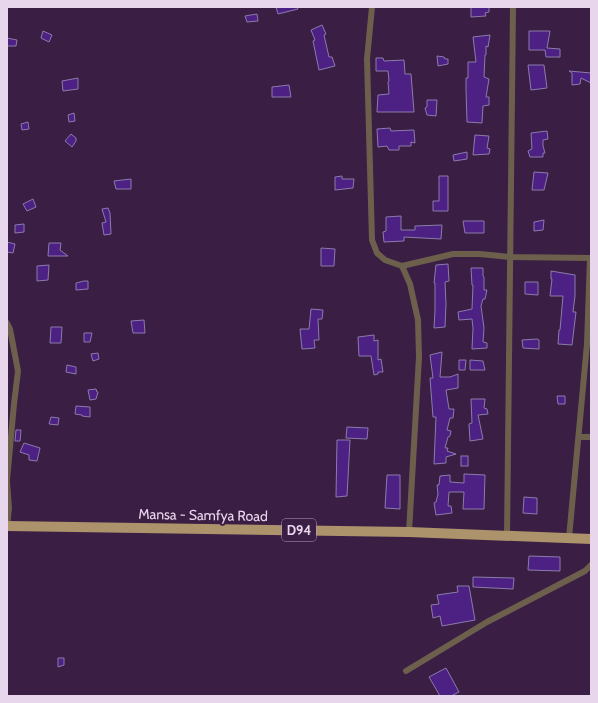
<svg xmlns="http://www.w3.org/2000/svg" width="598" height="703" font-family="Cabin,sans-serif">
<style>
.building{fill:#4d2184;stroke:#8b7bab}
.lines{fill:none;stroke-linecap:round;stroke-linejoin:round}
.minor{stroke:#6c604d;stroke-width:6}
.primary{stroke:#ac936c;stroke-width:10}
.labels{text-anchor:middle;stroke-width:4;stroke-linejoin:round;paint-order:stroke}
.shield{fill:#3b1e43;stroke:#b49fba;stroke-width:1}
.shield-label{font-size:13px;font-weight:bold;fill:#e8d6ed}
.street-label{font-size:14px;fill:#e8d6ed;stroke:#3b1e43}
</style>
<rect width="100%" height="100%" fill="#3b1e43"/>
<!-- building -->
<g class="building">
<polygon points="276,7 297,7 298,9 278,14"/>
<polygon points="471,7 489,7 489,12 485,13 486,16 471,17"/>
<polygon points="257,14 258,21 247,22 245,16"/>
<polygon points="322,25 326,34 324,35 329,57 332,57 335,66 319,70 313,41 315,40 311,30"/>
<polygon points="43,31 52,35 49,42 41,38"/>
<polygon points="529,31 550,31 547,48 560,49 560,57 546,57 545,50 529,50"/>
<polygon points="490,35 488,47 486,46 486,55 485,55 484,77 489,79 486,97 489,97 489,105 483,106 482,123 467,122 466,89 466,78 468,78 468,62 476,62 473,37"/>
<polygon points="7,38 17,40 16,46 7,46"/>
<polygon points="437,56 444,57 445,59 448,59 448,64 438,66"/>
<polygon points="376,58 383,58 384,61 404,60 405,74 411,74 414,112 377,112 378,95 389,94 388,82 389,81 388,71 376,71"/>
<polygon points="528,65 544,65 547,88 531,90"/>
<polygon points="569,71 591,73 591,83 581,78 580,84 572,85 572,73"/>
<polygon points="78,78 78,89 63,91 62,81"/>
<polygon points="289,85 291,97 272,97 272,87"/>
<polygon points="427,100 437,100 436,116 427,115 425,108 427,107"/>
<polygon points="74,113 75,121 69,122 68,115"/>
<polygon points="28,122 29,129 22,130 21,124"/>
<polygon points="390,128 391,131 414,130 415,143 411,142 411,146 399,146 399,150 389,150 387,146 378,147 377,129"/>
<polygon points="547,131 548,139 543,140 543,146 545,153 543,153 543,157 530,157 528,151 532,149 531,133"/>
<polygon points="71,134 76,138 76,141 72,147 65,141"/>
<polygon points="475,135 489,136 487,148 490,149 489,154 473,155"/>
<polygon points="467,152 467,159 454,161 453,155"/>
<polygon points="534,172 548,173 544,190 532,190"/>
<polygon points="342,176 342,179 354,179 353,188 335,190 335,177"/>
<polygon points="439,176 448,176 448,211 433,211 433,201 439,201"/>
<polygon points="131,179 131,189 116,189 114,181"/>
<polygon points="33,199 36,207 27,211 23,204"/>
<polygon points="108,208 110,213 111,234 104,235 102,223 106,222 102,209"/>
<polygon points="401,216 401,230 415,230 415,226 442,225 441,239 404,237 404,241 384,242 383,232 386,231 386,217"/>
<polygon points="544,220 543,230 534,231 534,222"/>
<polygon points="463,221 484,221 484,233 465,233"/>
<polygon points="24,224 24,232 15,233 15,225"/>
<polygon points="7,242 15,244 13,253 7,252"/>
<polygon points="49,243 61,243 60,250 68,256 48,256"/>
<polygon points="321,248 335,249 334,266 321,266"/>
<polygon points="448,264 449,281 445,282 446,304 445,327 434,328 435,310 435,283 434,283 436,265"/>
<polygon points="49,265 48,280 37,281 37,266"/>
<polygon points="471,268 483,268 483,276 484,277 484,290 487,290 485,299 483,299 481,306 484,328 483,342 487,343 487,348 472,349 473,328 472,319 459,320 458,312 472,309 473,285 472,285"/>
<polygon points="551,271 575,275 575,296 573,312 576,312 572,345 558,344 559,330 560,330 563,296 550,296 552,279 551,279"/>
<polygon points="84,281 88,281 88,289 76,290 76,283"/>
<polygon points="525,282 538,282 538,295 525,294"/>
<polygon points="311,309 323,310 322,319 318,319 319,340 314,340 315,348 302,349 300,329 309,329"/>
<polygon points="144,320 145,333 133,333 131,321"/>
<polygon points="51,327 62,327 61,343 50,343"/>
<polygon points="84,333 92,333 90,342 84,342"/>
<polygon points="374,335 374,341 378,340 378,360 381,359 383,372 378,372 378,374 374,375 371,356 359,356 358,337"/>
<polygon points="537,339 539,340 539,349 523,348 522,340"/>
<polygon points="442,352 440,377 450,377 458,374 458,388 446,390 449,409 454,409 453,418 450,418 447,430 451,431 450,436 448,437 445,448 448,448 447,451 456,454 446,457 446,463 434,464 436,417 433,417 430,378 433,378 430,355"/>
<polygon points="98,353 99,359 93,361 91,354"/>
<polygon points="459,360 466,360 465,370 459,370"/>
<polygon points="470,360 483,361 485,370 470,370"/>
<polygon points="67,365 76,367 76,374 66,372"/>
<polygon points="96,389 97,392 98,392 96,399 90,400 88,390"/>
<polygon points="557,396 565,396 565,404 558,404"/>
<polygon points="471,399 485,399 484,408 487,409 488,414 478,415 483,439 470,441 469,424 472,423"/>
<polygon points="76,406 90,407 90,417 82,416 82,415 75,414"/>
<polygon points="51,417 59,418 58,425 49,424"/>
<polygon points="347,427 368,428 367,439 346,438"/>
<polygon points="16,430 21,430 20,441 15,441"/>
<polygon points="337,440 350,440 347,496 336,497"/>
<polygon points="24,443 40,448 37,461 29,460 29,455 20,452"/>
<rect x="461" y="456" width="7" height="10"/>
<polygon points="464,474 485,475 484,509 463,509 464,492 449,492 448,506 451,506 452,513 436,515 434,503 436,502 438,494 437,485 439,485 440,476 450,475 450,482 464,483"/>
<polygon points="387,475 400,475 400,509 385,508"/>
<polygon points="524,497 537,498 537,514 523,513"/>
<polygon points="529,556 560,557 560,571 528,570"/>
<polygon points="473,577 514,578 513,589 473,587"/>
<polygon points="457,586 469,586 475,620 442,626 440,616 433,618 431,605 439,604 437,595 458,592"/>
<polygon points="58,658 64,658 64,665 58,667"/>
<polygon points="446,668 459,692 451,696 440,696 429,677"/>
</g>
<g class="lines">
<!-- minor -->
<g class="minor">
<polyline points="372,7 367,59 372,240 377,253 385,260 402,266"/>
<polyline points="7,323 10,329 18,371 14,404 7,480"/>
<polyline points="579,437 591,437"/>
<polyline points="7,482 9,508 7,526"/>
<polyline points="409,532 419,357 418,320 410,284 402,266 453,254 480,254 511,257 591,258"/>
<polyline points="507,536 513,7"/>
<polyline points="569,538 587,344 590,258"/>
<polyline points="406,671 487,622 585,571 591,565"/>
</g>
<!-- primary -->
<polyline class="primary" points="7,526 409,532 591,539"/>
</g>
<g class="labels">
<!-- shield labels -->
<rect class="shield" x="282" y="519" width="34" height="22" rx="3"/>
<g class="shield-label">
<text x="299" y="535">D94</text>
</g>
<!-- street labels -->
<g class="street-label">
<text transform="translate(203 515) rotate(1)" y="5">Mansa - Samfya Road</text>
</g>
</g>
<!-- border -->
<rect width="598" height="703" fill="none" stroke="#e8d6ed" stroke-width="16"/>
</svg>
